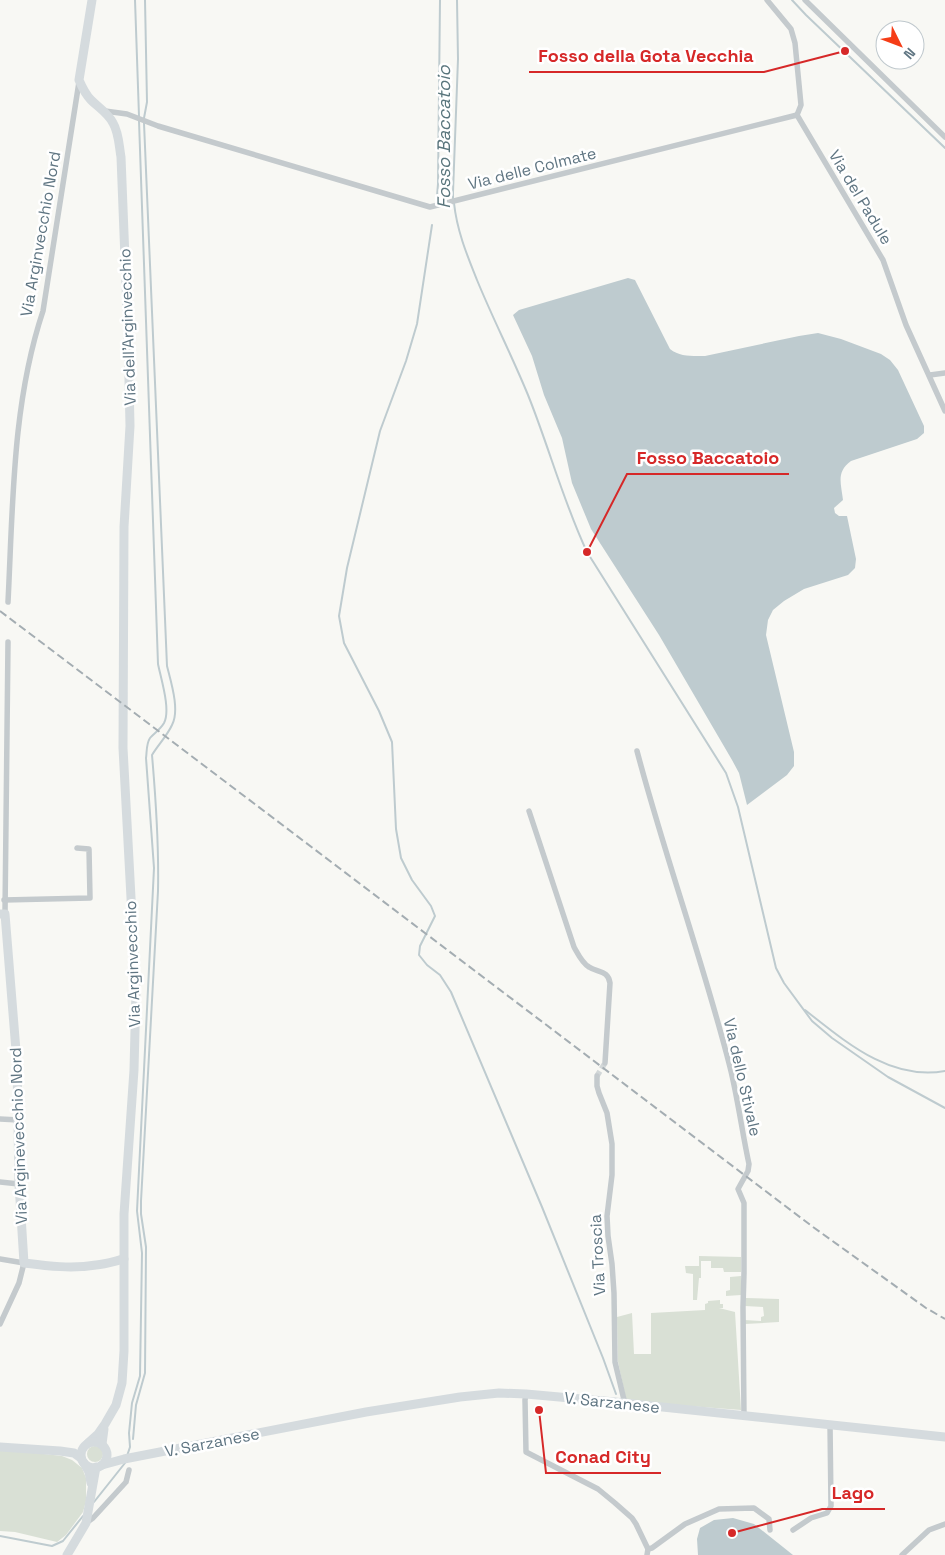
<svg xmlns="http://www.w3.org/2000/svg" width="945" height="1555" font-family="'Space Grotesk',sans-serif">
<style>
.green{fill:#d9e0d5}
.water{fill:#becbcf}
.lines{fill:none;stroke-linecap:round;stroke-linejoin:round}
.stream{stroke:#becbcf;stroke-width:2}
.street-tunnel{stroke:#d2d7d8;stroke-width:5.5;stroke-dasharray:5.5 3;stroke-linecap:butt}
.street{stroke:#c4cacd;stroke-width:5.5}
.secondary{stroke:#d5dbde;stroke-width:9}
.primary{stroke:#d5dbde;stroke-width:9}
.rail{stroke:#a4adb2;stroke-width:2;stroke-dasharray:8 4;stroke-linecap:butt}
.labels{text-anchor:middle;stroke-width:5;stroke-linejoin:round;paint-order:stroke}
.street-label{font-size:16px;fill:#5f7582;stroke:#fff}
.water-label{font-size:18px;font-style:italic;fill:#5a767d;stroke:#fff}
.leader{fill:none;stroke:#d62828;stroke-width:2}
.callout-dot{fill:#d62828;stroke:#fff;stroke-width:2}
.callout-label{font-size:18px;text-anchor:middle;font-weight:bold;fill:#d62828;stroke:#fff;stroke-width:5;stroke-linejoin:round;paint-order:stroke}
</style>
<rect width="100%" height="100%" fill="#f8f8f4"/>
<!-- green -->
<g class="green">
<polygon points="699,1256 741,1257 741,1272 724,1272 723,1268 711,1268 711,1261 701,1261 701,1278 699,1278 697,1300 693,1300 693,1274 686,1273 685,1266 699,1266"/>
<polygon points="741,1276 741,1295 726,1296 726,1291 730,1290 730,1277"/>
<polygon points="746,1298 779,1299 779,1322 745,1324 744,1320 761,1321 761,1317 764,1316 763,1307 745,1306"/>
<polygon points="720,1300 720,1304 723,1304 723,1308 719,1308 735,1312 741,1410 676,1405 626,1399 618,1362 617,1317 632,1313 634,1354 651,1354 651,1313 705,1310 705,1304 708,1303 708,1301"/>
<circle cx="95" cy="1454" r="8"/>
<polygon points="0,1449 62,1456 72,1460 82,1468 86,1478 86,1501 83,1512 66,1535 57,1542 15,1532 0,1531"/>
</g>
<!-- water -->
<g class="water">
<path d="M628,278l7,2 35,69c10,8 22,7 35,7l94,-20 19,-3 23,6 40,15 9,6 8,10 26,56v7l-7,6 -66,22c-15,11 -10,22 -8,39l-9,8 1,5 4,3h8l9,43 -1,9 -7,7 -44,14 -20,12 -11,9 -5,10 -2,15 28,117v14l-7,9 -40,30 -8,-32 -7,-13 -73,-125 -68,-106 -19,-46 -10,-45 -18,-43 -12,-39 -19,-41 6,-5z"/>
<polygon points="733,1518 754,1524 793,1555 698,1555 697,1539 700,1528 714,1520"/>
</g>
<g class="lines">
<!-- stream -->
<g class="stream">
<polyline points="135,0 139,116"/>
<polyline points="792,0 806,15 945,148"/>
<polyline points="144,118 147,102 145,0"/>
<polyline points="437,196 438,184 440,0"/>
<polyline points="453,199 453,192 458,59 457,0"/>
<path d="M454,203c3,28 13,52 23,77 16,39 35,76 51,115 21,52 35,106 59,157l139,221 12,34 38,161 8,15 28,38 20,17 56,39 57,31"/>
<polyline points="432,225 417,324 406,361 380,431 347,568 339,616 344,643 379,711 392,742 396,829 401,858 412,880 431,906 435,916 420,946 419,955 427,965 440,975 451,992 542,1207 603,1358 616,1394"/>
<path d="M805,1010c41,32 85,71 140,61"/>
<path d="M133,1439l3,-34 9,-32 1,-126 -5,-33v-13l17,-310c1,-46 -2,-90 -6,-136 6,-10 15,-19 20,-30 8,-15 -1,-43 -5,-59l-23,-543"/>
<path d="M127,1456l3,-9 -1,-14 3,-30 8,-27 2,-123 -5,-42 17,-343 -8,-110c1,-6 0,-14 4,-20 4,-5 10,-8 14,-15 7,-13 -3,-44 -6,-59l-19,-543"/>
<polyline points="94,1502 125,1463"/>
<polyline points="0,1536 52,1546 63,1541 83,1516"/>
</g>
<!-- street-tunnel -->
<polyline class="street-tunnel" points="597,1076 605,1063"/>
<!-- street -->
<g class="street">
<polyline points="767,0 791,29 795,43 801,105 797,115"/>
<polyline points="805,0 945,137"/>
<polyline points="105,111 127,114 158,126 430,207 797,115"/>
<polyline points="797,115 883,260 906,325 945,411"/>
<polyline points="930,375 945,373"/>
<path d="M8,602c5,-97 4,-198 35,-291l36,-229"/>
<path d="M637,751c28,106 66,210 93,316 8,32 12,65 19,97l-1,7 -10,18 6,14v70l-1,34 1,110"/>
<path d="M529,811l45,136c4,7 8,16 15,20 9,6 19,3 21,16l-5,80"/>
<polyline points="4,900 90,898 89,849 77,848"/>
<polyline points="5,914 8,642"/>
<polyline points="597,1076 597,1086 599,1093 607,1113 612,1144 612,1175 607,1216 608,1236 612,1264 614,1293 615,1362 625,1404"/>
<polyline points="0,1119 19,1120"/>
<polyline points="0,1182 19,1184"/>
<polyline points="0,1259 24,1263 19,1283 0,1324"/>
<polyline points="526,1394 525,1400 526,1452 598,1489 615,1503 632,1518 636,1524 648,1549 647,1555"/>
<polyline points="86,1523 93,1518 126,1482 129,1470"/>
<polyline points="793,1530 811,1518 827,1513 831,1506 830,1424"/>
<polyline points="648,1549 652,1548 685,1524 719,1509 754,1508 769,1519 770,1530"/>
<polyline points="902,1555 929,1530 945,1524"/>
</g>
<!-- secondary -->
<g class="secondary">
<path d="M0,914h5l12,149 2,121 5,79c24,3 48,6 72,2 10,-1 19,-4 28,-6"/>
<path d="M88,1443l10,-9 7,-10 11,-19 6,-22 2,-32v-137l10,-144 2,-79 -13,-243 1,-221 6,-101 -2,-91 -7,-178c-2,-11 -2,-24 -8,-34 -5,-10 -14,-15 -22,-23 -6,-6 -9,-13 -12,-20l13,-80"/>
<polyline points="102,1444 104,1429"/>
<polyline points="84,1463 89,1472 91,1483"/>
<polyline points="67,1555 86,1523 96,1467"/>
</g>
<!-- primary -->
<g class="primary">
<circle cx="94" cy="1455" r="13"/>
<polyline points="0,1447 60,1451 74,1453 81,1458"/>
<polyline points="102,1465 124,1459 366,1412 460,1397 499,1393 526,1394 615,1402 945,1437"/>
</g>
<!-- rail -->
<polyline class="rail" points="0,611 813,1227 926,1308 945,1319"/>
</g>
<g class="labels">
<!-- street labels -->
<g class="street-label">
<text transform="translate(532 168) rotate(-14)" y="6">Via delle Colmate</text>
<text transform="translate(861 197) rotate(59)" y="6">Via del Padule</text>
<text transform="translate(40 234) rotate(-80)" y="6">Via Arginvecchio Nord</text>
<text transform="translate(127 327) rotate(-92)" y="6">Via dell'Arginvecchio</text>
<text transform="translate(132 964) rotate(-92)" y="6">Via Arginvecchio</text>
<text transform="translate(743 1077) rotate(77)" y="6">Via dello Stivale</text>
<text transform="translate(18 1136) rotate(-92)" y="6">Via Arginevecchio Nord</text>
<text transform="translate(597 1255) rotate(-93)" y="6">Via Troscia</text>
<text transform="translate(612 1402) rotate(6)" y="6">V. Sarzanese</text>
<text transform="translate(212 1442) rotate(-11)" y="6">V. Sarzanese</text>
</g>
<!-- water labels -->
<g class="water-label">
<text transform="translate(444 137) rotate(-90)" y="6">Fosso Baccatoio</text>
</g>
</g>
<!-- callouts -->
<path class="leader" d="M845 51L764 72H529M587 552L627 474H789M539 1410L546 1473H661M732 1533L822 1509H885"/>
<g class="callout-dot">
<circle cx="845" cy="51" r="5"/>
<circle cx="587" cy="552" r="5"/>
<circle cx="539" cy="1410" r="5"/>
<circle cx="732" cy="1533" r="5"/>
</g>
<g class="callout-label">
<text x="646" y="62">Fosso della Gota Vecchia</text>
<text x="708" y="464">Fosso Baccatoio</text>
<text x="603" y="1463">Conad City</text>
<text x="853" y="1499">Lago</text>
</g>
<!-- north arrow -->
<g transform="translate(900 45) rotate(132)"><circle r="24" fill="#ffffff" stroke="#bfc8cd"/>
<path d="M0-4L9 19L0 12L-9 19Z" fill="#f53d17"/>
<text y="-8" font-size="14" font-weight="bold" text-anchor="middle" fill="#5f7582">N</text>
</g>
</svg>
